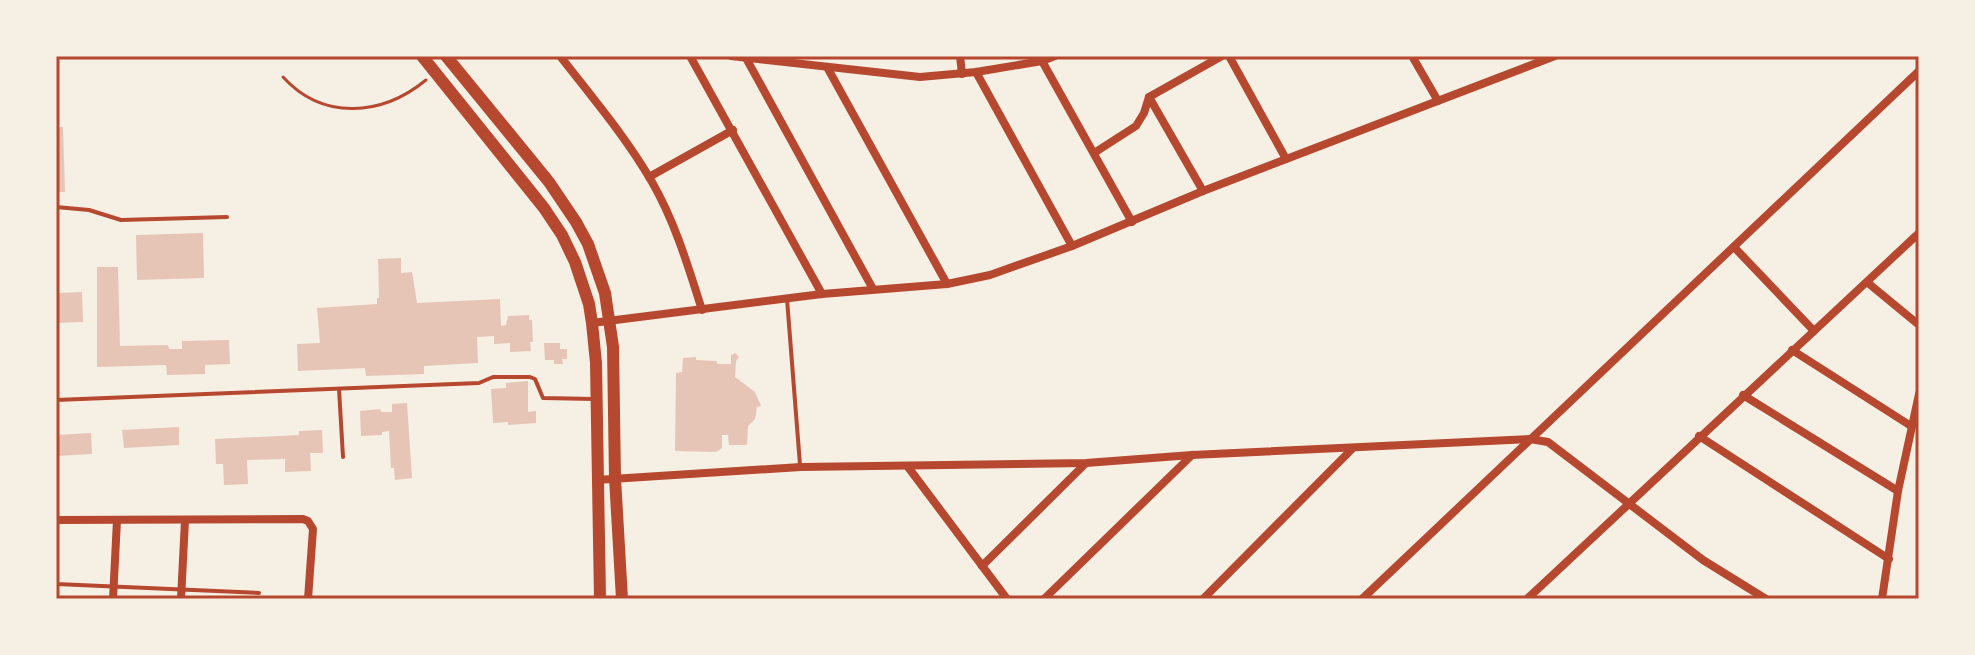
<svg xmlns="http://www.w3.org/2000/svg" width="1975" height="655" font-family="'IBM Plex Sans',sans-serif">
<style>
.building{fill:#e6c5b7}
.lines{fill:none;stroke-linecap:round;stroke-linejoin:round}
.path{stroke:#b5482f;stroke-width:3}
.service{stroke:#b5482f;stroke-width:4}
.minor{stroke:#b5482f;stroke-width:8}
.secondary{stroke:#b5482f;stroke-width:12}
.neatline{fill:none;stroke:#b5482f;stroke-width:3}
</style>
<rect width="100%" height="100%" fill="#f6efe4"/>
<!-- building -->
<g class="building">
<polygon points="56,127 63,127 65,192 56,192"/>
<polygon points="203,233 204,278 137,280 136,235"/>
<polygon points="401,258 401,273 412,272 417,303 500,299 501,326 506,325 508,316 529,315 529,320 532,320 533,342 530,342 531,351 510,352 510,343 494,344 494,336 477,337 478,363 424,366 424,374 366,376 365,368 298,371 297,344 320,343 317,308 377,304 377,298 379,298 378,259"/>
<polygon points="97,267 118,267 120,346 168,345 169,349 182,349 182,341 229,340 230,364 205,365 205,374 167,375 166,365 97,367"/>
<polygon points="56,274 58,274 59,293 82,292 83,322 56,323"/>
<polygon points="544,343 560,343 560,349 567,349 567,359 562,359 563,364 554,364 554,360 545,360"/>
<polygon points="735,353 739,357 736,361 735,377 755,392 761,406 757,407 755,419 748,426 747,445 729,445 728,435 722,435 722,448 716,452 675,451 676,373 682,372 683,358 696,357 696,360 717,361 717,364 731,364 731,355"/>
<polygon points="528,381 528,412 536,411 536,423 508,425 508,422 493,423 491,389 506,388 506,383"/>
<polygon points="407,403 412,478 395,480 394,468 391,468 389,431 382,432 382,435 361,436 360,411 380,409 381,412 392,412 392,404"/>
<polygon points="179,427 179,445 124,448 122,430"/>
<polygon points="322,430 323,453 310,453 311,471 285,472 285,459 247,460 248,484 224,485 223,464 216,464 215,439 299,435 299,431"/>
<polygon points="91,433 92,454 56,456 56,435"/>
</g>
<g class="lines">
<!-- path -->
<path class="path" d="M283,77c40,44 99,39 143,3"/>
<!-- service -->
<g class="service">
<polyline points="56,207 89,210 121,220 227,217"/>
<polyline points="787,299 800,465"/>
<polyline points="339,389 343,457"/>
<polyline points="56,400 479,383 493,377 530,377 535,379 543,398 594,399"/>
<polyline points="56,584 259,593"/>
</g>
<!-- minor -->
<g class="minor">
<path d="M560,56c32,41 66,81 92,126 23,40 36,84 50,128"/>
<polyline points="690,56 822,294"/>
<polyline points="731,56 920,77 976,72 1042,61 1055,56"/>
<polyline points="960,56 962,74"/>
<polyline points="1229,56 1286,159"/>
<polyline points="1412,56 1438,101"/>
<polyline points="746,58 873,289"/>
<polyline points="1042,61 1132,222"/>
<polyline points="827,67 947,284"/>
<polyline points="976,72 1072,246"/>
<polyline points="1149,97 1203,191"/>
<polyline points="1094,153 1136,126 1144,113 1149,97 1222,56"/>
<polyline points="649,177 733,130"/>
<polyline points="1734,247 1814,331"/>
<polyline points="1868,283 1919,325"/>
<polyline points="592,323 822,294 947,284 990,275 1072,246 1203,191 1555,56"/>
<polyline points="1792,350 1911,426"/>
<polyline points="1743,395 1898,491"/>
<polyline points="1699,436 1889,559"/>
<polyline points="908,467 1007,599"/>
<polyline points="596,480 801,467 1086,463 1192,455 1530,439 1548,442 1703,560 1766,599"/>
<polyline points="56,520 303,519 308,521 313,529 308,599"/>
<polyline points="982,566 1085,464"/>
<polyline points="113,599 117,520"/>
<polyline points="181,599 185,520"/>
<polyline points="1044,599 1192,455"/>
<polyline points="1203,599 1352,449"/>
<polyline points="1362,599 1919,71"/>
<polyline points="1527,599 1919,233"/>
<polyline points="1882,599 1898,491 1919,394"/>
</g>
<!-- secondary -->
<g class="secondary">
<polyline points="422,56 544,208 562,235 575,262 589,304 592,323 596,363 600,599"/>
<polyline points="446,56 549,182 576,222 588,244 605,293 613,347 615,478 622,599"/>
</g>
</g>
<!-- border -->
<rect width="1975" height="655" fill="none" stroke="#f6efe4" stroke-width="116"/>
<rect x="58" y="58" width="1859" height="539" class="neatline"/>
</svg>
